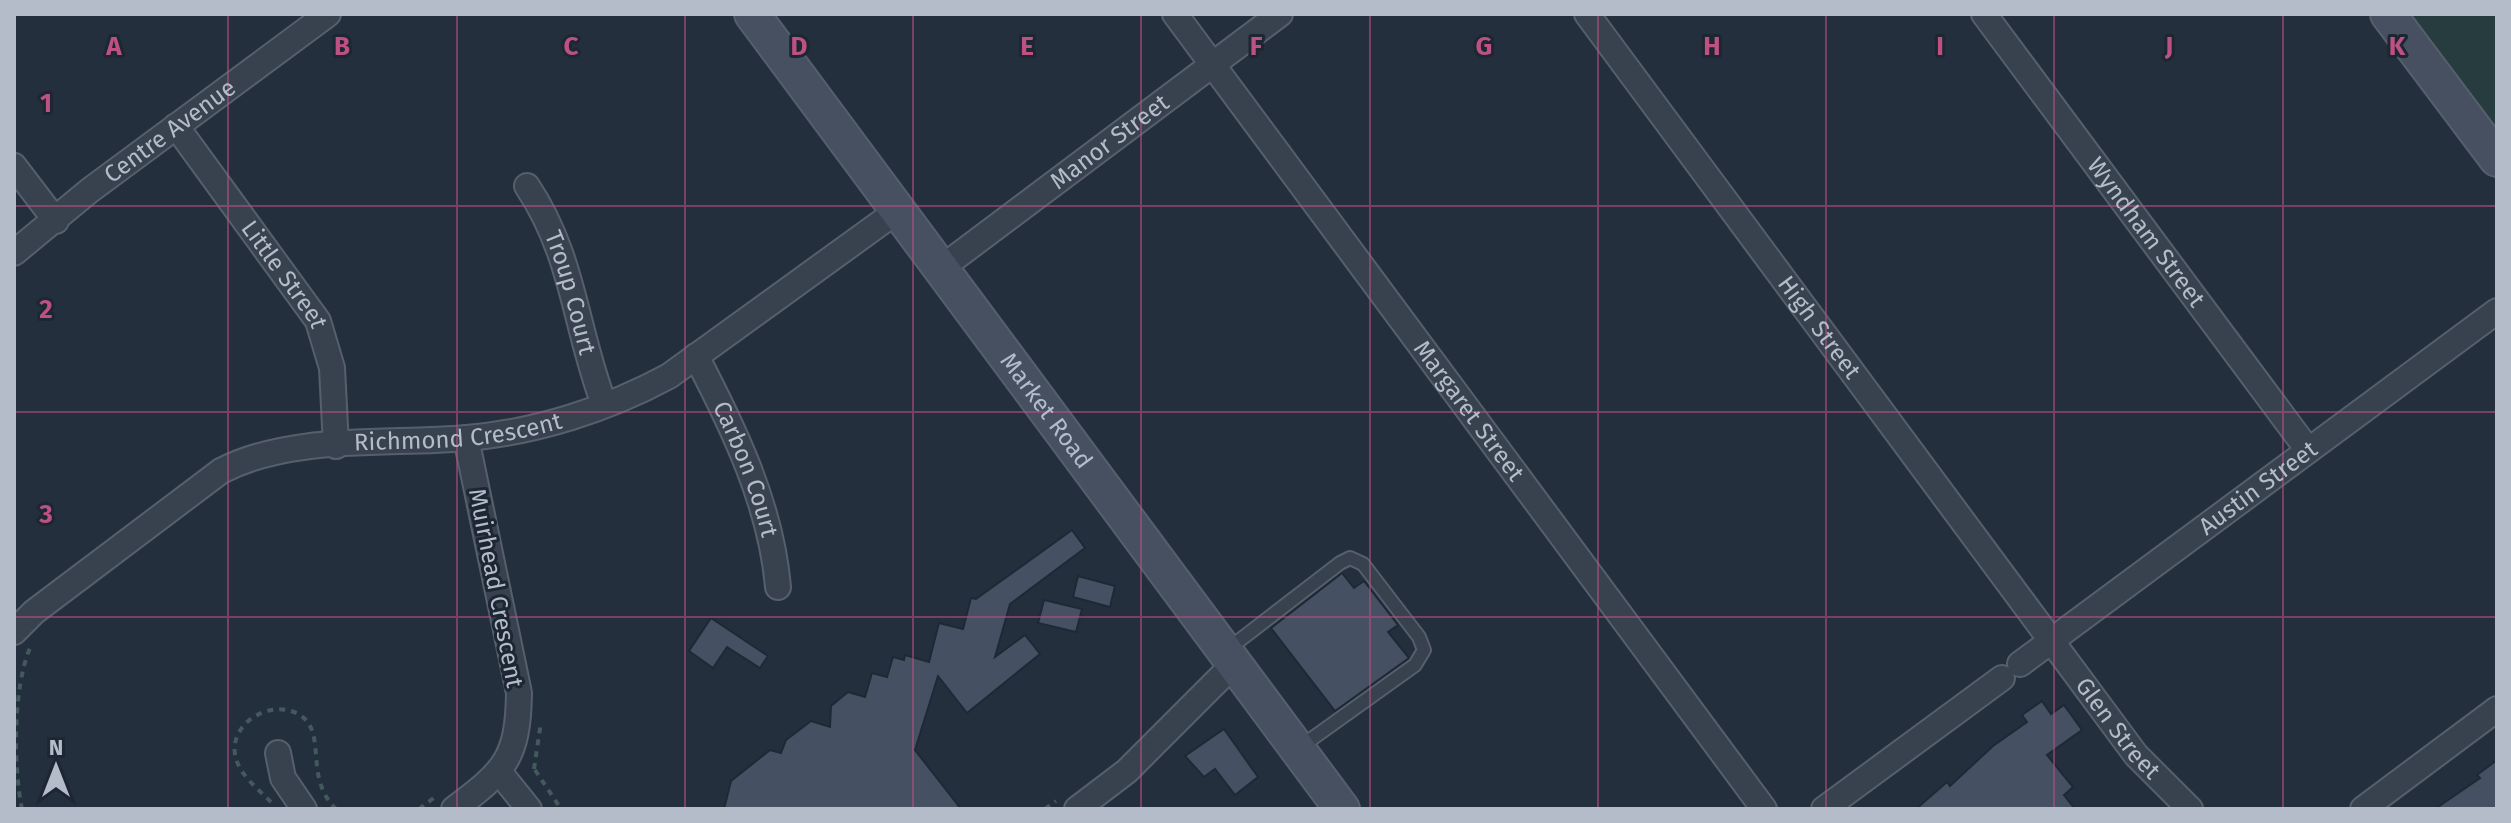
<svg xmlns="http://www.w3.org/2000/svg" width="2511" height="823" font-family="'Fira Sans',sans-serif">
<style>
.green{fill:#263c3f}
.building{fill:#455162;stroke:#1f2835;stroke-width:2}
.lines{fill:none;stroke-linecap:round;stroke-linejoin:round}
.lane-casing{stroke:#565f6c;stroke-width:16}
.street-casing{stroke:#565f6c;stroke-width:28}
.secondary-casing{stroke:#565f6c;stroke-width:38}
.path{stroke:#44595c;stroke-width:4;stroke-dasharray:6 6;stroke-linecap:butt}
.lane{stroke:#38414e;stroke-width:12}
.street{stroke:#38414e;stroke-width:24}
.secondary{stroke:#465061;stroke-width:34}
.grid{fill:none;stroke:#bd5182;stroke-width:2;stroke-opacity:0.55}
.labels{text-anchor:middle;stroke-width:6;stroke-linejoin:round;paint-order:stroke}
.street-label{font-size:24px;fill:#b4bcc9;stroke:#1d2633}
.grid-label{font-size:26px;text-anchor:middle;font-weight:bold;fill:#bd5182;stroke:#1d2633;stroke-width:6;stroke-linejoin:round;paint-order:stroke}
</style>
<rect width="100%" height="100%" fill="#242f3e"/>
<!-- green -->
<polygon class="green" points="2409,14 2497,14 2497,131"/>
<!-- building -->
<g class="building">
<polygon points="1072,530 1085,548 1010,604 995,657 1025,635 1040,654 967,713 938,676 915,750 961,809 724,809 731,781 770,750 781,753 786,740 811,721 830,727 831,706 848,692 865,697 872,673 887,677 893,657 904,660 905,655 929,662 939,623 963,629 971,598 976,599"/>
<polygon points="1342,573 1354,588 1364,581 1398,625 1388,632 1409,658 1335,711 1271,628"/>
<polygon points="1078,576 1115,586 1110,607 1073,597"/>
<polygon points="1044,600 1082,609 1076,632 1038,623"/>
<polygon points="711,618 768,656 760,668 727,647 713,668 689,651"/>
<polygon points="2042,701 2051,714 2064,705 2082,730 2047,755 2073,787 2064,795 2075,809 1916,809 1947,782 1950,786 1993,746 2027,722 2022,715"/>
<polygon points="1224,729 1258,777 1235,795 1215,769 1204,777 1185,756"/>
<polygon points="2497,760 2497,809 2435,809 2480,778 2477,775"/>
</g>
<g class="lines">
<!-- lane casing -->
<g class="lane-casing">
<polyline id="lane" points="1227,650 1340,563 1350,558 1363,564 1419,637 1424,650 1415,665 1299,748"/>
</g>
<!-- street casing -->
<g class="street-casing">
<g id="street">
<path id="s1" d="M1175,14l589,795"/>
<path id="s2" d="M1587,14l549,741 54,54"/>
<path id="s3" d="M1984,14l324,436"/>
<path id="s4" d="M176,126l142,195 14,47 4,78"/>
<polyline points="14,166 56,221"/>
<path id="s5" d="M527,186c47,70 48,142 77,218"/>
<path id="s6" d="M14,253l75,-62 239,-177"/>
<path id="s7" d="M940,269l340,-255"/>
<path id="s8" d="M696,356c38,73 75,149 82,231"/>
<path id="s9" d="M14,632l20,-20 187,-141c71,-37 167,-26 246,-33 70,-6 141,-29 202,-62l228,-165"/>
<path id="s10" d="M2020,664l477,-353"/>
<polyline points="278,753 283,778 304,809"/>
<polyline points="500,773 529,809"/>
<path d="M454,809c51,-38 64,-51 65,-116l-53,-255"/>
<polyline points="1077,809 1127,771 1234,664"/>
<polyline points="1824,809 2002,678"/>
<polyline points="2363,809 2497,709"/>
</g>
</g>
<!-- secondary casing -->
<g class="secondary-casing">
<g id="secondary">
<path id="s11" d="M752,14l590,795"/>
<polyline points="2388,14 2497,159"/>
</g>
</g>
<!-- path -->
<g class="path">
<polyline points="534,769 541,722"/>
<polyline points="535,770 561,809"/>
<path d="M271,802c-13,-13 -29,-25 -35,-43 -10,-35 35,-62 64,-44 28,18 3,62 36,94"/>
<path d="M22,809c-9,-44 -9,-121 8,-161"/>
<polyline points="419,809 435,797"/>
<polyline points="1045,809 1056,801"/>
</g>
<!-- lane -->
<use href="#lane" class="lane"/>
<!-- street -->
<use href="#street" class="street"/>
<!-- secondary -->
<use href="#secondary" class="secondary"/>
</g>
<!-- grid -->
<path class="grid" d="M228,14v795M457,14v795M685,14v795M913,14v795M1141,14v795M1370,14v795M1598,14v795M1826,14v795M2054,14v795M2283,14v795M14,206h2483M14,412h2483M14,617h2483"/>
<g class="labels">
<!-- street labels -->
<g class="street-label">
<text dy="8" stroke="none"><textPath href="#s6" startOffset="198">Centre Avenue</textPath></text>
<text dy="8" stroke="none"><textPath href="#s7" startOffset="212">Manor Street</textPath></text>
<text dy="8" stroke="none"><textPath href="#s3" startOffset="272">Wyndham Street</textPath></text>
<text dy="8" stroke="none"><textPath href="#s4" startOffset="184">Little Street</textPath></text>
<text dy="8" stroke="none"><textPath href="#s5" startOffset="116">Troup Court</textPath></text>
<text dy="8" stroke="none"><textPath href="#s2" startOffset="390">High Street</textPath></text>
<text dy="8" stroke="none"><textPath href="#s11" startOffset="494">Market Road</textPath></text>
<text dy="8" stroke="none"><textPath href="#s1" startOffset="494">Margaret Street</textPath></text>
<text dy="8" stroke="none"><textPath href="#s9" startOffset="504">Richmond Crescent</textPath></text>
<text dy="8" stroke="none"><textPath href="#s8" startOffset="124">Carbon Court</textPath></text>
<text dy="8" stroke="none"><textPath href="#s10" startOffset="296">Austin Street</textPath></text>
<text transform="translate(496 588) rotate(79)" y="8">Muirhead Crescent</text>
<text dy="8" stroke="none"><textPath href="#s2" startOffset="890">Glen Street</textPath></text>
</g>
</g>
<g class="grid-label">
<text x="114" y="55">A</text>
<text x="342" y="55">B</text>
<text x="571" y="55">C</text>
<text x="799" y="55">D</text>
<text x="1027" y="55">E</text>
<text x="1256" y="55">F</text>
<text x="1484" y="55">G</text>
<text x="1712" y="55">H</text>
<text x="1940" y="55">I</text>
<text x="2169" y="55">J</text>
<text x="2397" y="55">K</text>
<text x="46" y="112">1</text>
<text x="46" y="318">2</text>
<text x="46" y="523">3</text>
</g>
<!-- border -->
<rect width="2511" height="823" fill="none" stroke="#b4bcc9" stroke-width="32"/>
<!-- north arrow -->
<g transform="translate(56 767)" stroke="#1d2633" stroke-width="6" paint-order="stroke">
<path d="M0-6L14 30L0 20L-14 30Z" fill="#b4bcc9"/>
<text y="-12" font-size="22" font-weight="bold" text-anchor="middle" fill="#b4bcc9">N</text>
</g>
</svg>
